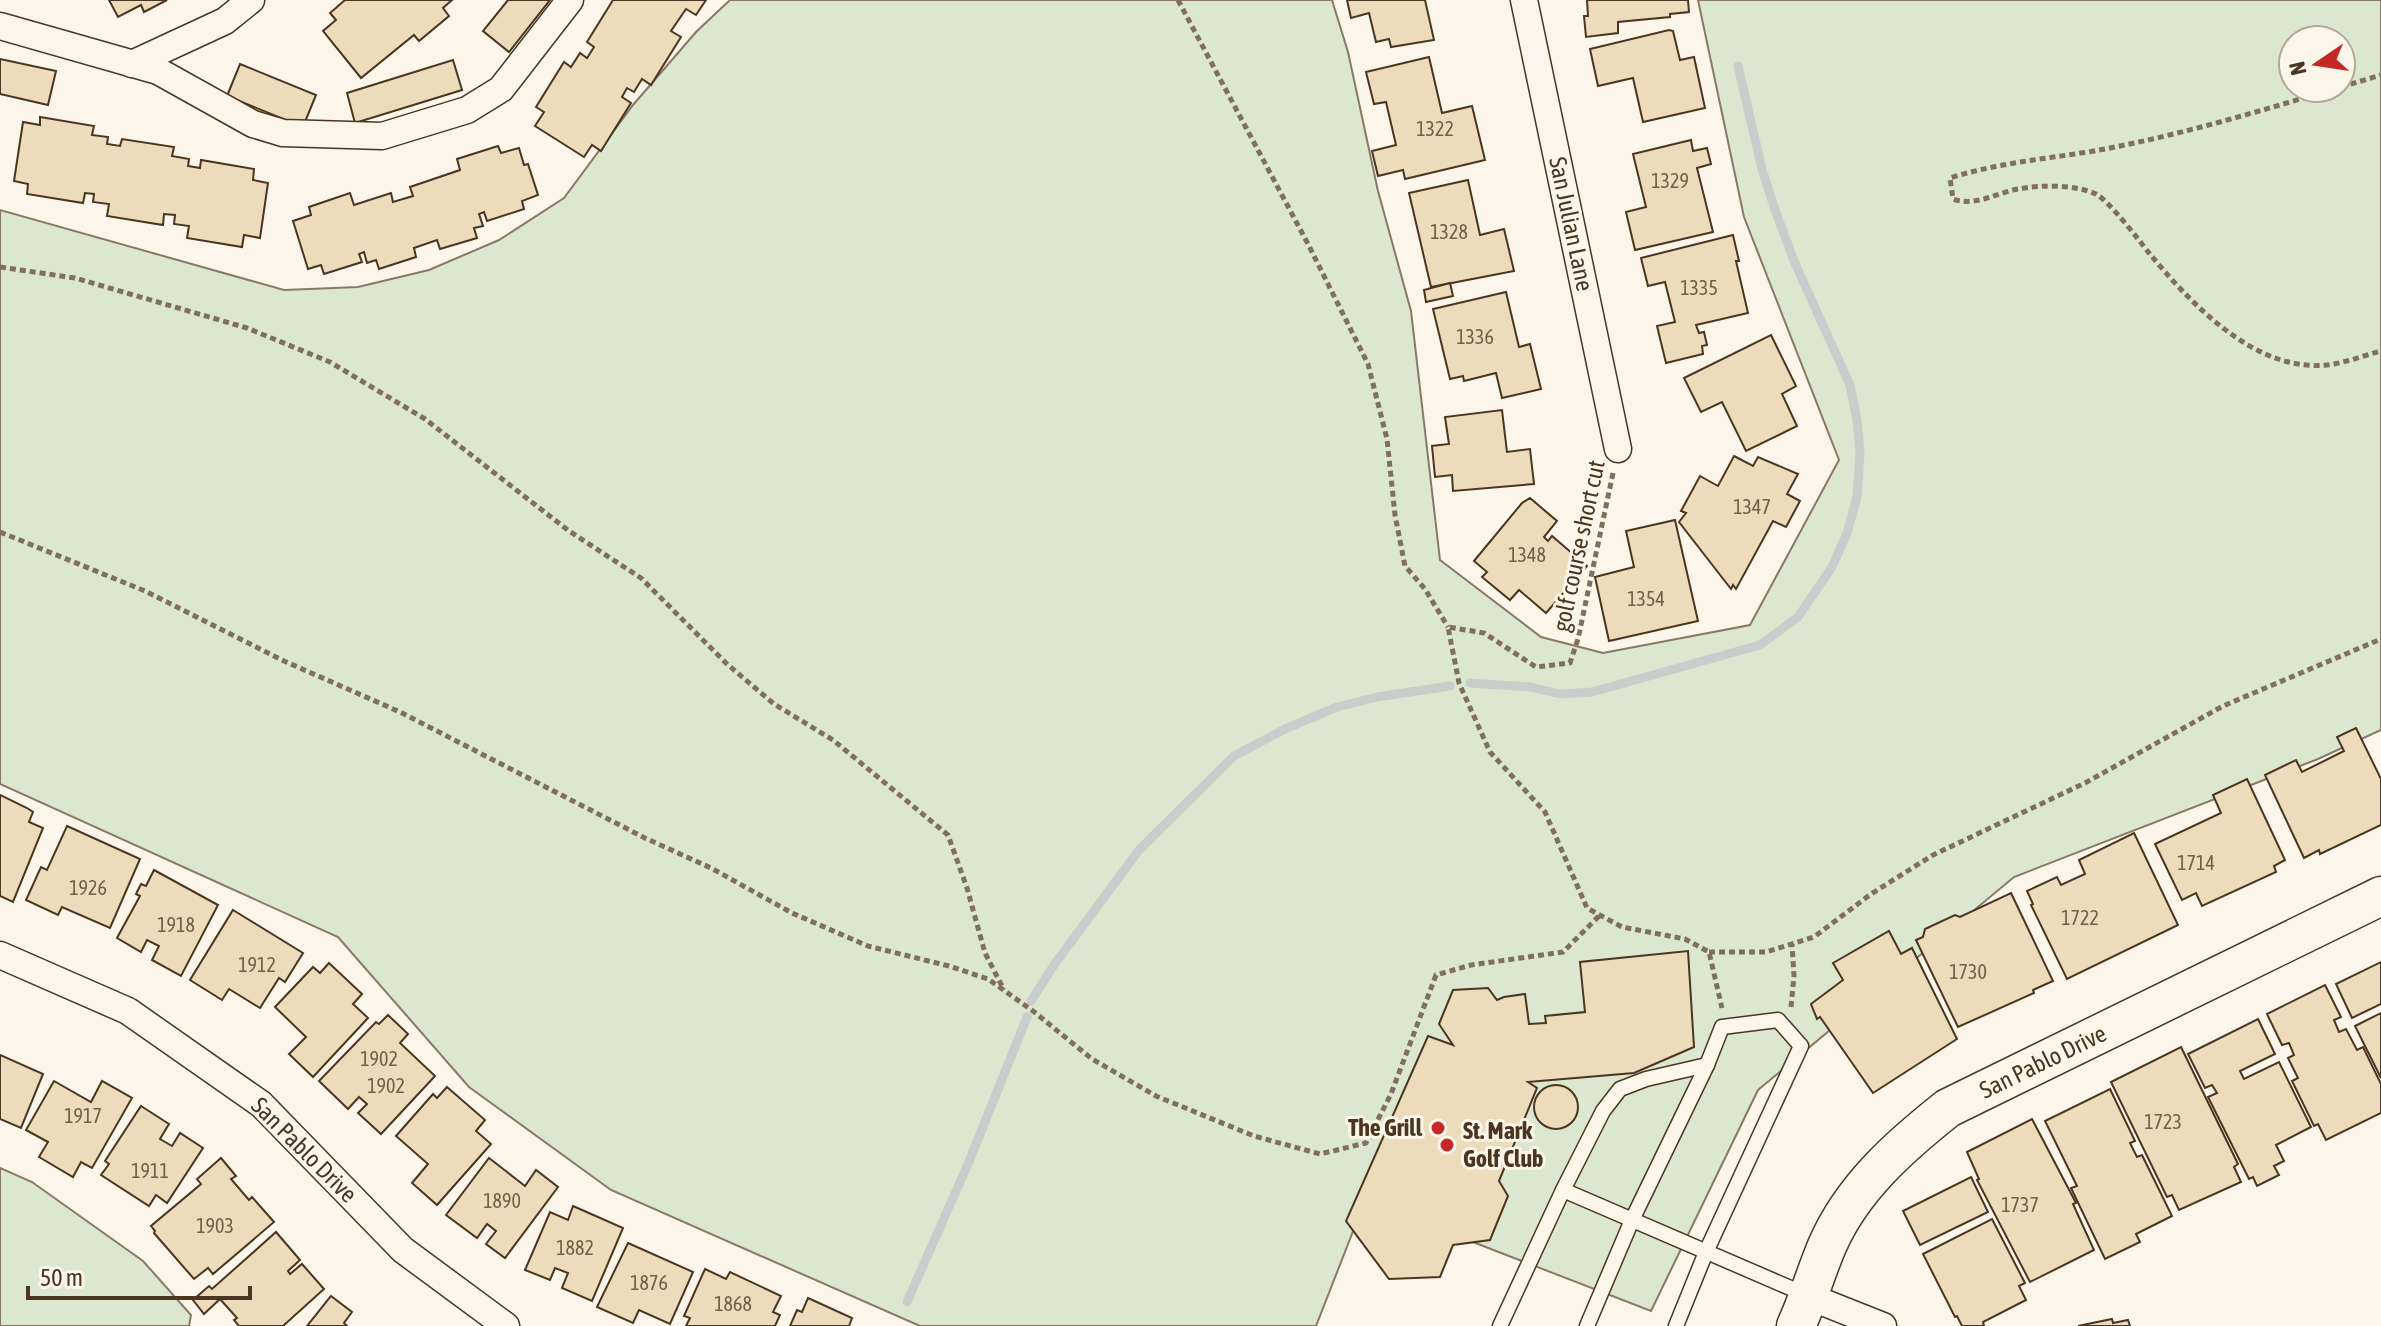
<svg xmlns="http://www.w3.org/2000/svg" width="2381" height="1326" font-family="'Asap Condensed',sans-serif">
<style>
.green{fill:#dce7d0;stroke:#887966;stroke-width:2;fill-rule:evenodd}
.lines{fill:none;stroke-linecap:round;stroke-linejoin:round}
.stream{stroke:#c9cecd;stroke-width:9}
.building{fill:#ecdcbc;stroke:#4a3520;stroke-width:2}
.lane-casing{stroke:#4a3520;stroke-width:17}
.street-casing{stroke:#4a3520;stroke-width:29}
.secondary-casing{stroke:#4a3520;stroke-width:41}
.path{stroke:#7f6f5c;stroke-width:5;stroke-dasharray:6 4;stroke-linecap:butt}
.lane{stroke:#fbf6e9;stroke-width:14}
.street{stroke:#fbf6e9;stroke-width:26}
.secondary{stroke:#fbf6e9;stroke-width:38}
.poi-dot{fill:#c62828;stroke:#fbf6e9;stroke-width:3}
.labels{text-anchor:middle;stroke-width:6;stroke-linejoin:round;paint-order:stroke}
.number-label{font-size:20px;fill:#725f47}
.street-label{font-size:24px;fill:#4a3520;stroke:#fbf6e9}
.poi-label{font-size:24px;font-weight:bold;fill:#4a3520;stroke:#fbf6e9;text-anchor:end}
</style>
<rect width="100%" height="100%" fill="#fbf6e9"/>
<!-- green -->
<g class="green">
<path d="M730,0h602l16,52 30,139 33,120 29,249 101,77 62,16 147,-28 89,-165 -95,-243 -46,-217h683v730l-63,29 -304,118 -256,213 -107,221 -191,-74 -92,-44 -52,133h-396l-309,-136 -142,-103 -131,-150 -338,-153v-574l284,80 74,-3 71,-17 70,-30 65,-42 69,-93 63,-73zM2293,40h48v48h-48z"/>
<polygon points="0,1168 32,1182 143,1261 191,1315 189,1326 0,1326"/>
</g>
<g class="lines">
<!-- stream -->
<g class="stream">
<polyline points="1470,683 1531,687 1560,694 1592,692 1760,645 1798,617 1832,567 1847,533 1857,497 1860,454 1857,420 1850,385 1794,261 1774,207 1762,169 1738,66"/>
<polyline points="1031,1001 1054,965 1139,850 1234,756 1285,729 1337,707 1377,697 1450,686"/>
<polyline points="907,1302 968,1164 1027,1017"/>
</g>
</g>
<!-- building -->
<g class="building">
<polygon points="109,0 167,0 144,12 141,5 118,17"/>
<polygon points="345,0 452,0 443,8 449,16 419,41 414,35 361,78 323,31 336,20 330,13"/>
<polygon points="508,0 550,0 509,52 483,31"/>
<polygon points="613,0 706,0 696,15 686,9 671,31 681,37 651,85 642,79 634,92 627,88 622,97 631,103 601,151 592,145 584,157 535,126 544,112 536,107 564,62 571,67 580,53 587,58 594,47 587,42"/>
<polygon points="1347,0 1425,0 1434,40 1391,47 1389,39 1376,42 1369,13 1351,18"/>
<polygon points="1587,0 1688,0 1689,12 1670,14 1670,17 1618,22 1618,33 1586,37 1584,16 1588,16"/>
<polygon points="1669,30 1673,31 1680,60 1694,57 1705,108 1643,122 1633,78 1598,86 1590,49"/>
<polygon points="1429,57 1442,113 1472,106 1485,160 1405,179 1403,170 1378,176 1372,151 1396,145 1386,102 1374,104 1366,72"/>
<polygon points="0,59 56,71 48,105 0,94"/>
<polygon points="453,60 462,90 355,123 347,93"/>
<polygon points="240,64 316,95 303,127 227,96"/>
<polygon points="40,117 94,126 92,135 108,137 107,144 120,146 122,139 174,147 172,156 189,159 188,166 200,168 201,160 254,169 253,180 268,183 260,238 244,235 242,247 187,238 189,226 174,224 175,215 164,214 163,225 107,216 109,204 93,202 94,194 85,193 83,203 27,194 28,184 14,181 23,122 40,125"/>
<polygon points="1691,140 1693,151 1707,148 1711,164 1697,168 1713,232 1635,250 1626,212 1646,207 1633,154"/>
<polygon points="498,146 501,153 519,148 524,165 528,164 538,195 522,201 524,209 487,221 484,212 479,214 483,226 474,228 477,238 440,249 437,240 414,248 416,257 379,269 376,260 367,263 364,252 359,254 362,262 324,274 321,265 308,269 293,221 311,215 309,207 350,193 354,205 391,193 393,202 413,196 410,187 460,170 457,159"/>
<polygon points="1468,180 1480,235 1504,229 1514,271 1431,287 1409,193"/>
<polygon points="1733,235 1739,261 1736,261 1748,313 1696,325 1699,333 1704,332 1707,345 1702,346 1703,354 1666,363 1657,326 1675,322 1665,282 1648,286 1641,258"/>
<polygon points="1450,283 1453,296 1426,302 1424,290"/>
<polygon points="1506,292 1519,347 1530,344 1541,389 1502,398 1496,373 1464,381 1463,376 1450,379 1433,309"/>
<polygon points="1771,335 1796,386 1782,394 1797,426 1746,451 1722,402 1701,412 1684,378"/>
<polygon points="1502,410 1507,452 1530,449 1534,484 1453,491 1452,475 1435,477 1432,446 1449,444 1445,417"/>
<polygon points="1734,456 1753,466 1758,457 1798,474 1787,494 1800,501 1786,527 1773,521 1736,589 1733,585 1731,589 1679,522 1686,513 1681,511 1700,476 1718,486"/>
<polygon points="1530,498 1557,521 1544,537 1548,541 1552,536 1587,566 1546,613 1519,590 1510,600 1482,577 1487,572 1474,561 1522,503"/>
<polygon points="1675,520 1698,621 1609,641 1595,577 1634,567 1626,531"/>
<polygon points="2356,728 2381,779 2381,825 2320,854 2319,850 2304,858 2265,775 2296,760 2302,772 2344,751 2337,737"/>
<polygon points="2247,779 2285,860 2274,866 2276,872 2202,906 2196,893 2182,900 2155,844 2221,813 2213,795"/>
<polygon points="0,795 27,808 33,812 29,822 43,828 13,902 0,896"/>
<polygon points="67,826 140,859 110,928 62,907 58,915 26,900 41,867 47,870"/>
<polygon points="2134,833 2178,925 2067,979 2031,905 2033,904 2027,891 2057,877 2061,885 2085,874 2079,860"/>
<polygon points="154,870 218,905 181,976 152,960 159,946 147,940 141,952 117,938 140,896 136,894 141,884 146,886"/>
<polygon points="2011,893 2053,981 2033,990 2034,993 1958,1027 1916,940 1923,937 1925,929 1955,915 1960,917"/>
<polygon points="233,910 303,953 285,982 279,978 260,1008 229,989 222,1000 190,980"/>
<polygon points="1889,931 1901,954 1912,948 1957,1039 1873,1093 1820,1017 1817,1019 1811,1004 1843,980 1833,963"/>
<polygon points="1688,951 1694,1047 1634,1073 1528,1082 1537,1088 1499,1181 1508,1196 1490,1240 1453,1245 1440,1277 1389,1279 1346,1221 1428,1036 1453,1045 1439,1024 1453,990 1488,988 1497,1000 1504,997 1525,994 1529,1024 1546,1023 1545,1016 1585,1012 1580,962"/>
<polygon points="2381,962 2381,1004 2352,1018 2336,984"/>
<polygon points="329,963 362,994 353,1004 368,1018 313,1077 289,1054 306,1037 275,1007 313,967 320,973"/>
<polygon points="2325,985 2341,1017 2334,1020 2339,1032 2346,1029 2357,1050 2363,1047 2381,1084 2381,1113 2326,1140 2318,1124 2314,1126 2292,1081 2298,1078 2288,1058 2294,1055 2289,1043 2282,1045 2267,1014"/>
<polygon points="2381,1013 2381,1078 2355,1026"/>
<polygon points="388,1015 408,1034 400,1043 435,1076 381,1134 358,1113 367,1104 359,1097 348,1109 319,1081 376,1022 379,1024"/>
<polygon points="2258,1019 2275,1054 2240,1071 2244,1079 2279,1062 2311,1127 2276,1145 2284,1161 2274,1166 2279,1175 2257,1186 2253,1177 2249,1179 2208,1097 2217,1093 2212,1085 2205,1088 2188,1054"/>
<polygon points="2181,1047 2238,1164 2234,1167 2241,1182 2179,1210 2172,1195 2167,1197 2111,1082"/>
<polygon points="0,1055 43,1074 21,1128 0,1119"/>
<polygon points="54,1081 91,1102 102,1081 132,1098 92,1168 81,1162 73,1177 39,1157 48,1142 26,1130"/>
<circle cx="1556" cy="1107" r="22"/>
<polygon points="447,1087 485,1120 476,1131 491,1144 437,1205 412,1183 428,1164 396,1136 433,1094 437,1098"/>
<polygon points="2110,1089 2135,1141 2130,1143 2137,1157 2142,1155 2172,1216 2136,1234 2140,1242 2105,1259 2071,1188 2077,1186 2045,1121"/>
<polygon points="141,1106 169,1124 160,1139 172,1146 180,1133 203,1148 167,1203 156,1195 149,1206 101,1175 109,1164 105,1161"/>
<polygon points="2032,1119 2076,1203 2073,1204 2094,1250 2030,1282 1977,1180 1979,1179 1967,1152"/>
<polygon points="221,1158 236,1176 231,1179 249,1200 252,1197 274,1222 213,1274 208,1268 194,1279 154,1233 155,1231 151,1226 201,1184 197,1179"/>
<polygon points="489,1158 525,1186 536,1170 558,1187 505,1258 486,1244 496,1231 487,1224 477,1238 446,1215"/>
<polygon points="1971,1177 1988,1212 1920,1245 1903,1211"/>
<polygon points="573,1206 623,1228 592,1301 562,1288 568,1273 555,1268 550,1280 525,1270 550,1212 568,1220"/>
<polygon points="1992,1219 2025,1283 2019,1286 2026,1300 1983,1322 1984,1326 1962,1326 1957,1316 1955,1317 1923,1254"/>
<polygon points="276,1232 300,1260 288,1271 290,1274 302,1264 324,1289 283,1326 239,1326 234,1320 237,1318 220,1299 204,1314 193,1300 209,1286 212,1289"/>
<polygon points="628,1243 693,1272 670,1324 639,1310 633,1323 597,1307"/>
<polygon points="705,1269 726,1279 730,1272 781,1296 773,1312 780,1315 775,1326 686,1326 690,1318 684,1316"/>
<polygon points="331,1296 352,1312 344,1323 347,1326 307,1326"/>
<polygon points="808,1298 852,1318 849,1326 790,1326 797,1310 802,1312"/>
<polygon points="2112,1319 2113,1323 2128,1320 2130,1326 2078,1326"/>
</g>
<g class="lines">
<!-- lane casing -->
<g class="lane-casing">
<g id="lane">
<polyline points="1563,1190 1809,1296"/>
<polyline points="1500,1326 1563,1190 1603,1111 1620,1089 1646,1079 1707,1065"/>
<polyline points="1587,1326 1632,1220 1707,1065 1722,1027 1778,1020 1801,1046 1706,1252 1676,1326"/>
</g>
</g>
<!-- street casing -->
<g class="street-casing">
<g id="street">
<polyline points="1524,0 1618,449"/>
<polyline points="0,26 158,71 253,124 283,133 382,136 467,110 501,89 570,0"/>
<polyline points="132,64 225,21 251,0"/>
<polyline points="0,955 128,1011 261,1104 403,1250 506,1326"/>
<polyline points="1810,1297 1883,1326"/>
</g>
</g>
<!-- secondary casing -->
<g class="secondary-casing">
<path id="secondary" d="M1796,1326c12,-26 20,-54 31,-80 25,-58 73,-100 121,-138l433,-212"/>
</g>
<!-- path -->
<g class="path">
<polyline points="1178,0 1308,244 1368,364 1387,439 1395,515 1405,566 1425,589 1448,627"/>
<polyline points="2341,87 2381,75"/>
<path d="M2337,88c-80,24 -160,48 -243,63 -49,8 -97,12 -144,27l3,21c22,8 43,-6 65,-10 22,-4 56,-5 78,5 13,7 43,46 53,59 43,52 110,124 185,111 16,-3 32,-9 47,-13"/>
<polyline points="0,267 75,278 247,328 330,362 425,419 569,531 641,578 727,664 774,704 833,740 948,835 967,888 985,953 1004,990"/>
<polyline points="1613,473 1578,639 1570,663 1536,667 1484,633 1448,627 1459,683 1490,752 1545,812 1587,908 1622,927 1685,939 1709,952 1722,1008"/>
<polyline points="0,532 145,591 284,661 400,712 645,838 711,868 792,913 868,946 949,966 988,979 1033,1011 1092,1059 1156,1096 1254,1136 1320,1154 1366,1143 1391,1094 1436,975 1471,965 1563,952 1600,915"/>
<polyline points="1709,952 1766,952 1814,937 1871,894 1933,855 2085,783 2223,706 2381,639"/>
<polyline points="1791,1007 1794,976 1792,944"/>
</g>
<!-- lane -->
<use href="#lane" class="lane"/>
<!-- street -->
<use href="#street" class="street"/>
<!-- secondary -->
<use href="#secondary" class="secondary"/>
</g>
<!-- markers -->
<g class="poi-dot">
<circle cx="1438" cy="1128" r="8"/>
<circle cx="1447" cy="1145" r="8"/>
</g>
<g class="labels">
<!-- number labels -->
<g class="number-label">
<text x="1435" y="136">1322</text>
<text x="1670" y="188">1329</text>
<text x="1449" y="239">1328</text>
<text x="1699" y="295">1335</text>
<text x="1475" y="344">1336</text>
<text x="1752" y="514">1347</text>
<text x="1527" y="562">1348</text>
<text x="1646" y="606">1354</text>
<text x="2196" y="870">1714</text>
<text x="88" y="895">1926</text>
<text x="2080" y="925">1722</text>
<text x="176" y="932">1918</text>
<text x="257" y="972">1912</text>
<text x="1968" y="979">1730</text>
<text x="379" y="1066">1902</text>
<text x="386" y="1093">1902</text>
<text x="83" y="1123">1917</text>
<text x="2163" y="1129">1723</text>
<text x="150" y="1178">1911</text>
<text x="502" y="1208">1890</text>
<text x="2020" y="1212">1737</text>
<text x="215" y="1233">1903</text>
<text x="575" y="1255">1882</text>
<text x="649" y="1290">1876</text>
<text x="733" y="1311">1868</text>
</g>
<!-- street labels -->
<g class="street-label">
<text transform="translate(1571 224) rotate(78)" y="8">San Julian Lane</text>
<text transform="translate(1579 546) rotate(-78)" y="8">golf course short cut</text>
<text transform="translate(2043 1062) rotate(-26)" y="8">San Pablo Drive</text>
<text transform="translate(304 1150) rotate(45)" y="8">San Pablo Drive</text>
</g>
<!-- poi labels -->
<g class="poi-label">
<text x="1422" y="1136">The Grill</text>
<text x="1463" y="1139" text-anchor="start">St. Mark<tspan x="1463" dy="28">Golf Club</tspan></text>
</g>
</g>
<!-- north arrow -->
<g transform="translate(2317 64) rotate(257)"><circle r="38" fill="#fbf6e9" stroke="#b4a999" stroke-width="2"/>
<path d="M0-6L14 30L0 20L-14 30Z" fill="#c62828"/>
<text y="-12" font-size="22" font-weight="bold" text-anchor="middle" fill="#4a3520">N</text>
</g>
<!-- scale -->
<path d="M28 1286v12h222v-12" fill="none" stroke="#4a3520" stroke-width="4"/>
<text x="40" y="1286" font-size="24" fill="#4a3520" stroke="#fbf6e9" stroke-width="6" paint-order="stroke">50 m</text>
</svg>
